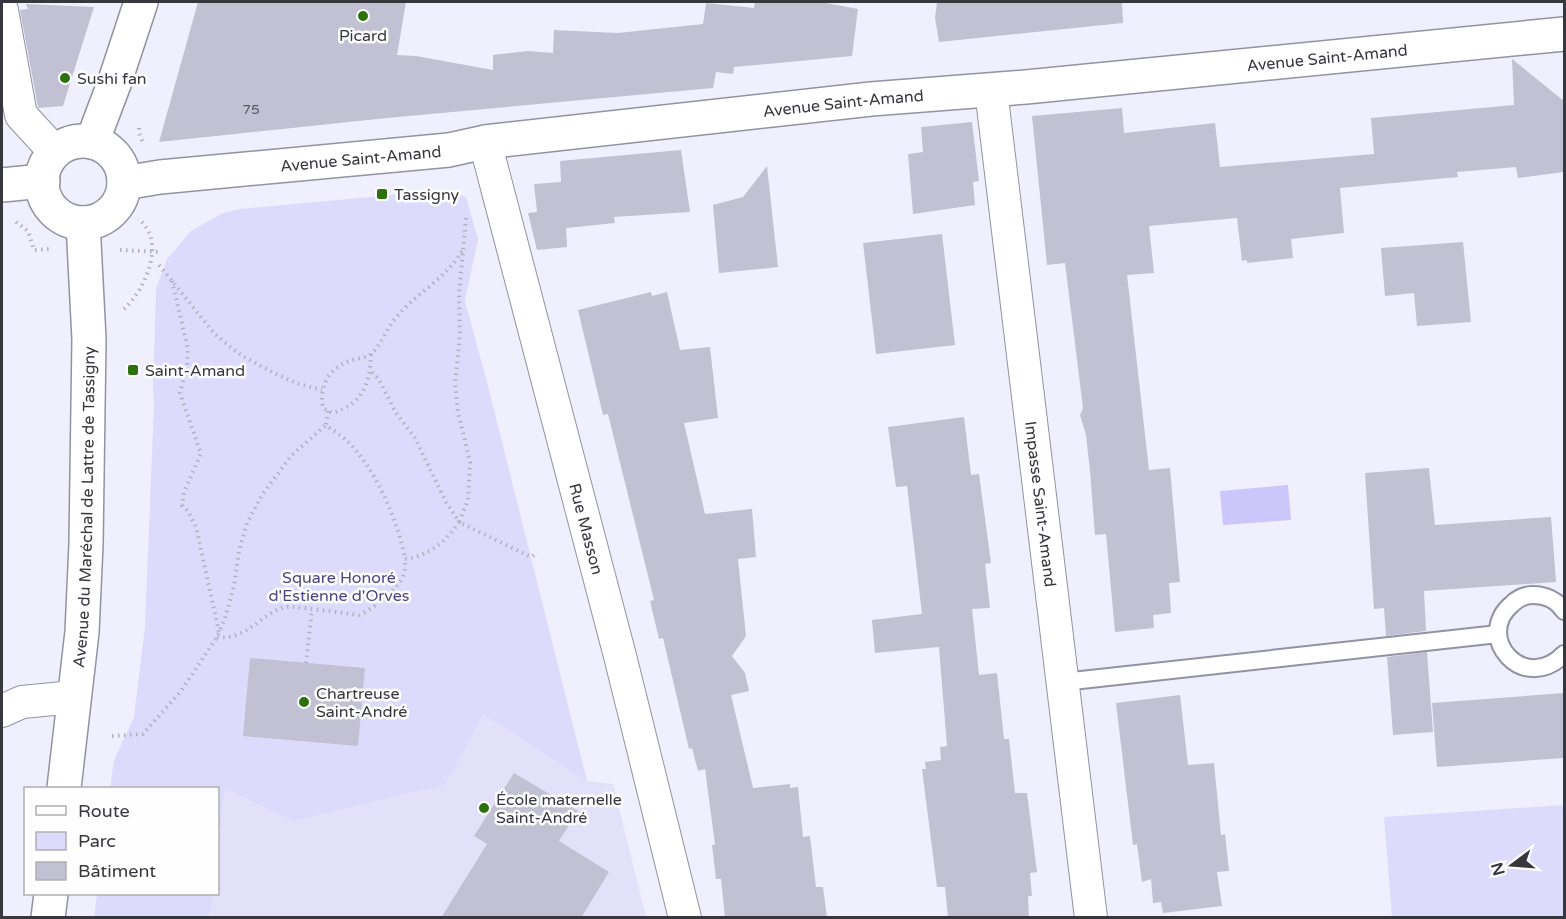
<svg xmlns="http://www.w3.org/2000/svg" width="1566" height="919" font-family="'Varela Round',sans-serif">
<style>
.built{fill:#e3e1fa}
.green{fill:#dddbfc}
.water{fill:#cbc7fa}
.building{fill:#c2c1d3}
.lines{fill:none;stroke-linecap:round;stroke-linejoin:round}
.service-casing{stroke:#9392a2;stroke-width:20}
.minor-casing{stroke:#9392a2;stroke-width:34}
.tertiary-casing{stroke:#9392a2;stroke-width:36}
.secondary-casing{stroke:#9392a2;stroke-width:36}
.path{stroke:#b2b1bd;stroke-width:4;stroke-dasharray:1.5 4.5;stroke-linecap:butt}
.service{stroke:#fff;stroke-width:16}
.minor{stroke:#fff;stroke-width:32}
.tertiary{stroke:#fff;stroke-width:33}
.secondary{stroke:#fff;stroke-width:33}
.poi-dot{fill:#2c710e;stroke:#fefefe;stroke-width:2}
.labels{text-anchor:middle;stroke-width:5;stroke-linejoin:round;paint-order:stroke}
.number-label{font-size:14px;fill:#5a5a63}
.poi-label{font-size:16px;fill:#38373e;stroke:#fefefe;text-anchor:start}
.street-label{font-size:16px;fill:#38373e;stroke:#fefefe}
.park-label{font-size:16px;fill:#4e4482;stroke:#fefefe}
</style>
<rect width="100%" height="100%" fill="#f0effe"/>
<!-- built -->
<polygon class="built" points="482,715 587,781 613,784 646,917 210,918 213,894 218,894 218,854 225,789 293,821 445,785"/>
<!-- green -->
<g class="green">
<polygon points="445,190 466,197 478,239 465,301 487,382 587,781 483,715 445,785 293,821 225,789 218,854 218,788 110,788 114,760 134,717 145,626 154,405 153,384 156,289 167,259 191,231 223,213 240,209"/>
<polygon points="1564,805 1564,917 1392,917 1384,817"/>
<polygon points="97,894 213,894 210,917 94,917"/>
</g>
<!-- water -->
<polygon class="water" points="1288,485 1291,520 1223,525 1220,491"/>
<!-- building -->
<g class="building">
<polygon points="198,2 406,2 397,55 416,56 493,70 493,55 528,51 553,53 554,30 618,33 703,24 706,3 754,8 755,2 821,2 858,9 852,56 734,67 733,74 716,72 713,88 387,118 159,142"/>
<polygon points="937,2 1122,2 1123,23 939,42 935,18"/>
<polygon points="26,4 94,7 63,106 39,108 38,107 20,10 28,9"/>
<polygon points="1512,59 1564,101 1564,172 1518,178 1516,167 1457,172 1458,177 1340,188 1344,233 1291,239 1293,258 1247,263 1247,260 1242,261 1237,218 1149,226 1154,273 1127,275 1149,470 1170,468 1180,582 1169,583 1171,613 1153,615 1154,628 1115,632 1106,534 1095,535 1090,471 1086,435 1080,415 1083,408 1065,263 1047,265 1032,116 1122,108 1124,133 1215,123 1220,167 1374,154 1371,118 1514,105"/>
<polygon points="972,122 979,181 973,182 975,205 913,214 908,154 923,152 921,127"/>
<polygon points="681,150 690,212 614,217 615,223 566,228 567,247 537,250 528,213 537,212 534,184 561,182 560,161"/>
<polygon points="767,166 778,267 719,273 713,205 743,197"/>
<polygon points="942,234 955,345 876,354 863,243"/>
<polygon points="1463,242 1471,322 1417,326 1414,293 1385,296 1381,248"/>
<polygon points="651,292 652,296 667,292 680,350 710,347 718,418 684,423 705,514 752,509 756,557 738,559 746,636 732,656 745,673 749,691 731,695 753,788 790,784 790,788 798,787 803,837 810,836 816,887 823,887 827,918 725,918 721,879 716,879 712,845 715,845 705,769 698,771 692,748 689,749 663,638 659,639 650,601 654,600 608,414 603,415 578,310"/>
<polygon points="964,417 971,475 979,474 991,563 985,564 990,608 972,609 979,675 997,673 1004,739 1009,739 1015,793 1027,793 1037,872 1030,873 1032,896 1028,896 1029,918 948,918 945,887 937,887 922,769 926,769 925,762 941,760 940,747 947,746 939,647 875,653 872,620 922,614 907,486 896,487 888,427"/>
<polygon points="1429,468 1435,525 1551,517 1556,582 1424,591 1426,631 1386,636 1384,608 1374,609 1365,473"/>
<polygon points="1427,652 1433,732 1393,735 1387,657"/>
<polygon points="250,658 365,668 358,746 243,736"/>
<polygon points="1564,693 1564,758 1437,767 1432,703"/>
<polygon points="1180,695 1188,765 1214,763 1221,835 1225,834 1229,871 1217,872 1222,906 1163,913 1161,902 1153,903 1151,879 1142,882 1137,844 1133,845 1116,703"/>
<polygon points="514,773 578,811 559,841 609,872 581,918 441,918 487,844 474,836"/>
</g>
<g class="lines">
<!-- service casing -->
<g class="service-casing">
<g id="service">
<path d="M1564,611c-7,-11 -19,-16 -31,-16 -8,0 -15,3 -21,9 -39,33 12,91 52,50"/>
<polyline points="1063,682 1498,634"/>
</g>
</g>
<!-- minor casing -->
<g class="minor-casing">
<g id="minor">
<polyline points="2,10 21,115 55,152"/>
<path id="s1" d="M991,90l100,828"/>
<path id="s2" d="M485,142l135,514 65,262"/>
<polyline points="2,711 22,702 74,697"/>
</g>
</g>
<!-- tertiary casing -->
<g class="tertiary-casing">
<g id="tertiary">
<path id="s3" d="M124,183l36,-6 289,-27 36,-8 386,-43 155,-12 538,-53"/>
<polyline points="2,185 43,181"/>
</g>
</g>
<!-- secondary casing -->
<g class="secondary-casing">
<g id="secondary">
<circle cx="83" cy="182" r="41"/>
<polyline points="92,142 114,84 141,2"/>
<path id="s4" d="M64,788l18,-156 4,-88 3,-205 -6,-116"/>
<polyline points="48,918 51,894"/>
</g>
</g>
<!-- path -->
<g class="path">
<polyline points="139,128 139,133 143,143"/>
<polyline points="466,218 459,293 460,334 455,385 458,412 470,462 468,500 459,522 531,557 538,553"/>
<polyline points="16,222 28,231 34,250 49,249"/>
<polyline points="120,250 161,252"/>
<polyline points="159,265 214,333 229,346 244,357 278,375 299,384 322,390"/>
<polyline points="172,281 188,349 187,365 180,393 201,454 184,492 182,505 188,511 196,527 219,632"/>
<path d="M124,309c22,-20 43,-69 14,-90"/>
<path d="M371,354c-1,30 -8,50 -39,59l-9,-5c-4,-21 5,-39 26,-47 7,-3 15,-2 22,-7 10,-9 15,-24 23,-34 20,-26 51,-40 68,-69"/>
<path d="M328,411l-2,14c6,5 13,9 19,14 30,27 53,82 60,120 23,-3 41,-17 54,-37l-13,-20 -31,-64 -19,-25 -18,-35 -8,-7"/>
<path d="M217,637c28,4 43,-22 67,-30 5,-2 65,7 75,8 13,-5 41,-27 45,-41 1,-5 1,-10 1,-15"/>
<polyline points="306,663 312,610"/>
<polyline points="112,736 143,734 181,691 217,637 225,618 234,586 239,551 247,523 262,495 291,456 326,425"/>
</g>
<!-- service -->
<use href="#service" class="service"/>
<!-- minor -->
<use href="#minor" class="minor"/>
<!-- tertiary -->
<use href="#tertiary" class="tertiary"/>
<!-- secondary -->
<use href="#secondary" class="secondary"/>
</g>
<!-- markers -->
<g class="poi-dot">
<circle cx="363" cy="16" r="6"/>
<circle cx="65" cy="78" r="6"/>
<rect x="376" y="188" width="12" height="12" rx="3"/>
<rect x="127" y="364" width="12" height="12" rx="3"/>
<circle cx="304" cy="702" r="6"/>
<circle cx="484" cy="808" r="6"/>
</g>
<g class="labels">
<!-- number labels -->
<g class="number-label">
<text x="251" y="114">75</text>
</g>
<!-- poi labels -->
<g class="poi-label">
<text x="363" y="41" text-anchor="middle">Picard</text>
<text x="77" y="84">Sushi fan</text>
<text x="394" y="200">Tassigny</text>
<text x="145" y="376">Saint-Amand</text>
<text x="316" y="699">Chartreuse<tspan x="316" dy="18">Saint-André</tspan></text>
<text x="496" y="805">École maternelle<tspan x="496" dy="18">Saint-André</tspan></text>
</g>
<!-- street labels -->
<g class="street-label">
<text dy="6" stroke="none"><textPath href="#s3" startOffset="1210">Avenue Saint-Amand</textPath></text>
<text dy="6" stroke="none"><textPath href="#s3" startOffset="724">Avenue Saint-Amand</textPath></text>
<text dy="6" stroke="none"><textPath href="#s3" startOffset="238">Avenue Saint-Amand</textPath></text>
<text dy="6" stroke="none"><textPath href="#s1" startOffset="417">Impasse Saint-Amand</textPath></text>
<text dy="6" stroke="none"><textPath href="#s4" startOffset="282">Avenue du Maréchal de Lattre de Tassigny</textPath></text>
<text dy="6" stroke="none"><textPath href="#s2" startOffset="400">Rue Masson</textPath></text>
</g>
<!-- park labels -->
<g class="park-label">
<text x="339" y="583">Square Honoré<tspan x="339" dy="18">d'Estienne d'Orves</tspan></text>
</g>
</g>
<!-- border -->
<rect width="1566" height="919" fill="none" stroke="#38373e" stroke-width="6"/>
<!-- legend -->
<rect x="24" y="787" width="195" height="108" fill="#fefefe" stroke="#afaeb1" stroke-width="1.5"/>
<rect x="36" y="806" width="30" height="9" fill="#ffffff" stroke="#afaeb1" stroke-width="1.5"/>
<text x="78" y="817" font-size="18" fill="#38373e">Route</text>
<rect x="36" y="832" width="30" height="18" fill="#dddbfc" stroke="#afaeb1" stroke-width="1.5"/>
<text x="78" y="847" font-size="18" fill="#38373e">Parc</text>
<rect x="36" y="862" width="30" height="18" fill="#c2c1d3" stroke="#afaeb1" stroke-width="1.5"/>
<text x="78" y="877" font-size="18" fill="#38373e">Bâtiment</text>
<!-- north arrow -->
<g transform="translate(1512 865) rotate(254)" stroke="#fefefe" stroke-width="4.5" paint-order="stroke">
<path d="M0-4.5L10 22L0 15L-10 22Z" fill="#38373e"/>
<text y="-9" font-size="16" font-weight="bold" text-anchor="middle" fill="#38373e">N</text>
</g>
</svg>
